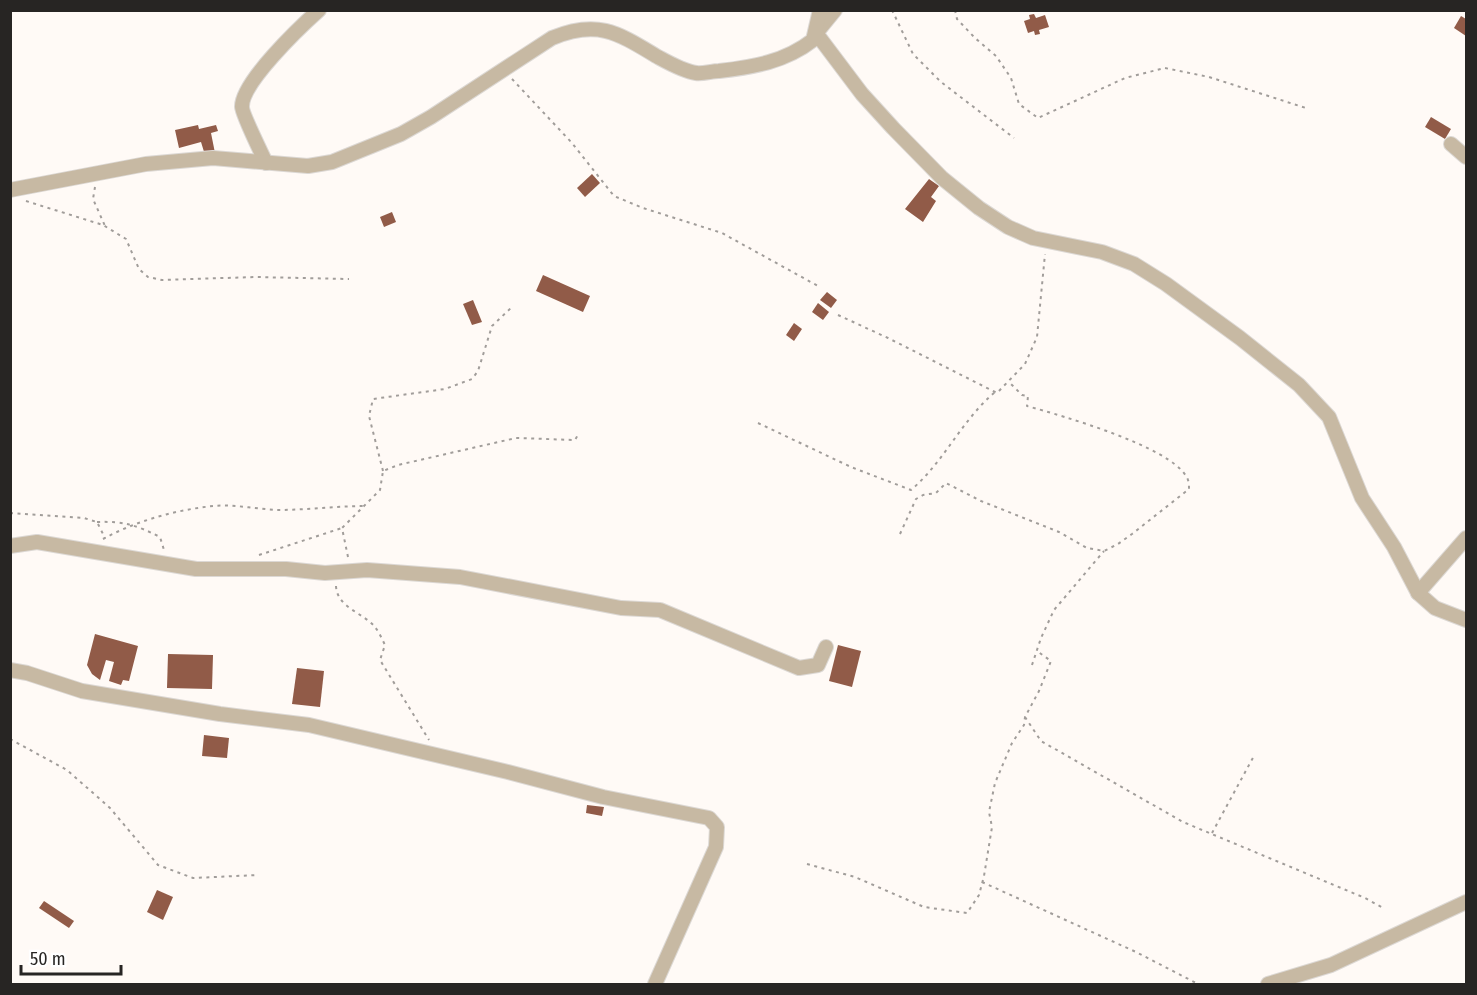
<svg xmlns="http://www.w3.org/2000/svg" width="1477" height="995" font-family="'Fira Sans Condensed',sans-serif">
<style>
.building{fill:#915b48}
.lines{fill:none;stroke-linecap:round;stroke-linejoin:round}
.street-casing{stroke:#dcd8d4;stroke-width:16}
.path{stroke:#a19d9a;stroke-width:2;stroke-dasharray:3 4.5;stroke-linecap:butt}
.street{stroke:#c7b9a3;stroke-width:14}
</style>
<rect width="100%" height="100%" fill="#fffaf6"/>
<!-- building -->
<g class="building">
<polygon points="1034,14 1036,18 1045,15 1049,27 1039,30 1040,34 1035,35 1034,31 1028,33 1024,21 1030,19 1029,15"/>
<polygon points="1461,16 1466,19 1466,36 1454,28"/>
<polygon points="1431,117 1451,129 1445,139 1425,127"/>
<polygon points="198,125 199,129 216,125 218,131 211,133 215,153 205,155 201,142 179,148 175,130"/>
<polygon points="592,174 600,183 585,197 577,188"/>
<polygon points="929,179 939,186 931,197 936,201 923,222 905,209"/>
<polygon points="392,212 396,222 384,227 380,217"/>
<polygon points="543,275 590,296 583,312 536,291"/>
<polygon points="827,292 837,300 831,308 820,300"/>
<polygon points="473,300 482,322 472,325 463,304"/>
<polygon points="818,303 829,312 823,320 812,312"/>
<polygon points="794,323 802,329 794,341 786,335"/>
<polygon points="95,634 138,646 129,681 123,680 121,685 109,681 114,662 106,660 100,680 92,674 87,665"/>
<polygon points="838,645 861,651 852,687 829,681"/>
<polygon points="168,654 213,655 212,689 167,688"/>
<polygon points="297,668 324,671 320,707 292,704"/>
<polygon points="204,735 229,738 227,758 202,756"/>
<polygon points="587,805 604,807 602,816 586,813"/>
<polygon points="157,890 173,897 163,920 147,912"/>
<polygon points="44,901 74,921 69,928 39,908"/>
</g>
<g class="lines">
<!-- street casing -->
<g class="street-casing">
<g id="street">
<polyline points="817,32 835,10"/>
<polyline points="816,33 862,94 893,128 942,178 979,208 1008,227 1033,238 1102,252 1134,264 1166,284 1240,338 1299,385 1329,417 1362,498 1394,547 1418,593 1435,608 1466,620"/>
<polyline points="1451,144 1466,157"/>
<path d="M266,163c-4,-9 -24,-49 -24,-56 -1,-24 58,-80 77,-97"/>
<path d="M10,190l136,-26 67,-6 95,8 24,-4 69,-28 30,-17 121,-79c46,-19 66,-5 106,19 11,6 25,14 38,16 7,1 16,-2 23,-2 34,-4 66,-9 94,-31l7,-30"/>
<polyline points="10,546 37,542 196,569 286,569 325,573 367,570 460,577 621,608 660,610 799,668 818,665 826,647"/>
<polyline points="1418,593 1466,538"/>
<polyline points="10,670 27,673 82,691 220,714 309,725 508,772 603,797 709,818 717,827 716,847 655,984"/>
<polyline points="1268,984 1331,965 1466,902"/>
</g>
</g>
<!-- path -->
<g class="path">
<polyline points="892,10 913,54 941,82 1014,138"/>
<polyline points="955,10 957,19 975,38 996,56 1011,78 1019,104 1038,118 1125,78 1165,68 1209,77 1309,109"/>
<polyline points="512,79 572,143 614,196 643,208 722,233 818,286"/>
<polyline points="95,187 93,199 105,226"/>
<polyline points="26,201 103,225 126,239 139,269 148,277 162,280 255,277 349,279"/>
<polyline points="838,315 888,338 997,393 1025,364 1037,337 1045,254"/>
<path d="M758,423l93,44 60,23c33,-28 50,-69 84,-98"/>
<polyline points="383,471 369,416 373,399 445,389 472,379 478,371 492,326 513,306"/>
<polyline points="10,513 84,518 97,522 105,538"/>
<path d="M97,522c27,-1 39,3 63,15l4,13"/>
<path d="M900,534l16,-35 7,-4 13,-2 10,-10 35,18 78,31 28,16 17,3 14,-7 14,-10 57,-45c0,-4 0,-9 -3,-13 -18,-30 -123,-60 -159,-70l1,-10 -6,-1 -14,-14"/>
<path d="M103,539c33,-18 72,-29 110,-33 21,-2 43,3 64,4 29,0 58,-4 88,-4"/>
<polyline points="259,555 342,528"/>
<polyline points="348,557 342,528 380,490 383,471 398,465 516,438 575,440 579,433"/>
<path d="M336,586c1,22 28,27 39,41 4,5 7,12 10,18l-5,15 49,80"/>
<polyline points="1032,665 1041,638 1054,610 1104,551"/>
<polyline points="1025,717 1041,741 1183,822 1365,898 1385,909"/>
<polyline points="10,739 67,770 110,808 158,865 193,878 258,875"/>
<polyline points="1212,833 1255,754"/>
<polyline points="807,864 855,877 924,907 967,913 979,895 984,876 992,827 989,812 995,783 1012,743 1024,725 1025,717 1039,691 1051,661 1037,651"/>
<polyline points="982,882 1136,952 1198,984"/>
</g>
<!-- street -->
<use href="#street" class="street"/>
</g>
<!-- border -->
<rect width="1477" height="995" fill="none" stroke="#272523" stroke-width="24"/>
<!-- scale -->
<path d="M21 965v9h100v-9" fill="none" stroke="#272523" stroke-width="3"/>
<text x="30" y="965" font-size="18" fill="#272523" stroke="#ffffff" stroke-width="4.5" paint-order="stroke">50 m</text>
</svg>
